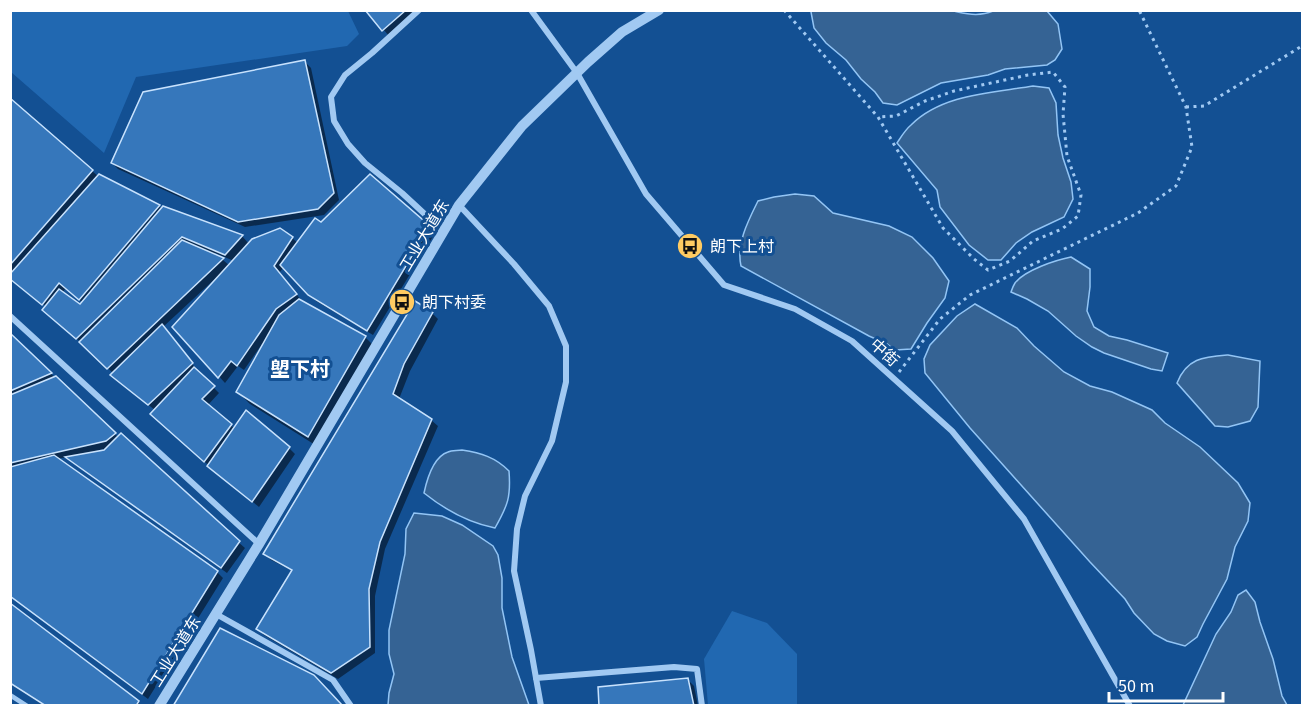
<svg xmlns="http://www.w3.org/2000/svg" width="1313" height="716" font-family="'Source Sans 3','Noto Sans SC',sans-serif">
<style>
.green{fill:#2168b1}
.water{fill:#356394;stroke:#93c5f5;stroke-width:1.5}
.shadow{fill:#0007;fill-rule:evenodd}
.building{fill:#3677bb;stroke:#c8e2fd;stroke-width:1.5}
.lines{fill:none;stroke-linecap:round;stroke-linejoin:round}
.path{stroke:#a1c9f2;stroke-width:3;stroke-dasharray:3 4.5;stroke-linecap:butt}
.service{stroke:#a1c9f2;stroke-width:4.5}
.minor{stroke:#a1c9f2;stroke-width:6}
.tertiary{stroke:#a1c9f2;stroke-width:10}
.labels{text-anchor:middle;stroke-width:6;stroke-linejoin:round;paint-order:stroke}
.street-label{font-size:16px;fill:#fff;stroke:#135093}
.poi-label{font-size:16px;fill:#fff;stroke:#135093;text-anchor:start}
.quarter-label{font-size:20px;font-weight:bold;fill:#fff;stroke:#135093}
</style>
<rect width="100%" height="100%" fill="#135093"/>
<!-- green -->
<g class="green">
<polygon points="11,10 348,11 359,34 347,46 136,77 104,153 11,72"/>
<polygon points="732,611 767,623 797,654 797,705 708,705 704,659"/>
</g>
<!-- water -->
<g class="water">
<path d="M813,10h137c15,4 29,7 43,1h54l11,13 4,25 -7,11 -8,5 -42,4 -17,6 -47,8 -44,22 -14,-2 -8,-11 -14,-13 -15,-19 -20,-17 -12,-15 -3,-16z"/>
<path d="M1033,86l16,2 7,15 2,32 5,23 8,24 2,17 -9,18 -32,15 -16,11 -15,17h-13l-19,-15 -29,-38 -3,-17 -40,-47c4,-6 8,-13 14,-18 31,-31 81,-32 122,-39z"/>
<path d="M795,194l19,2 19,17 56,13 23,11 21,21 16,23 -4,17 -18,25 -16,26 -16,1 -8,-6 -18,-8 -128,-70c-5,-22 7,-45 17,-65l16,-4z"/>
<path d="M1071,257l19,12v18l-3,24 7,16 15,9 18,4 41,13 -6,18 -11,-2 -47,-16 -12,-6 -16,-11 -28,-25 -21,-12 -16,-7c1,-3 2,-6 4,-9 10,-13 41,-23 56,-26z"/>
<polygon points="975,304 1017,328 1034,346 1064,372 1090,386 1112,392 1152,410 1165,423 1200,447 1238,483 1250,503 1248,521 1235,547 1227,579 1203,624 1197,637 1185,646 1167,641 1154,634 1134,613 1125,599 1090,562 970,428 925,373 924,359 930,345 957,316"/>
<path d="M1228,355l32,6 -2,46 -8,14 -22,6 -13,-1 -38,-43c10,-25 26,-26 51,-28z"/>
<path d="M462,450c19,3 33,7 47,21 2,26 -1,34 -14,57 -25,-5 -51,-19 -71,-35 3,-14 9,-36 24,-41 4,-2 9,-1 14,-2z"/>
<polygon points="414,513 442,516 462,525 493,546 498,555 502,578 502,608 512,657 529,705 388,705 389,693 394,674 389,654 389,630 405,554 406,529"/>
<polygon points="1246,590 1255,602 1260,622 1273,659 1282,696 1287,705 1183,705 1216,634 1231,612 1238,595"/>
</g>
<!-- shadow -->
<g class="shadow">
<polygon points="367,10 419,10 389,36"/>
<polygon points="305,62 311,68 339,200 324,215 245,227 118,169 112,163"/>
<path d="M10,100l89,77 60,29 3,3 2,-2 78,29 7,8 31,-14 12,8 6,5 23,-19 108,3 6,6 -62,102 -57,-34 -32,-34 -5,6 23,28h-1l64,36 12,12 -57,99 -70,-44 -12,-12 26,-47 -2,-1 -18,26 -6,-4 -13,17 -51,-56 44,-49 -1,-1 -54,50 34,43v1l22,22 -11,12 27,24 54,19 6,6 -36,53 -44,-36 -57,-51 -3,-10 -37,-29 -4,-7 -31,-30 -33,-28 -3,-9 -37,-29zM215,253l19,8 -4,5 -7,-6 -9,-4zM66,288l17,15 -2,3 -19,-13z"/>
<polygon points="432,313 438,319 410,371 399,399 431,420 438,426 385,549 375,596 375,653 338,679 264,635 258,629 293,571 271,560 265,554"/>
<path d="M10,335l109,103 126,110 -18,25 -154,-110 -6,-6 -10,2 160,113 6,6 -75,121 -138,-103zM108,448l-4,4 -8,1v-2z"/>
<polygon points="10,605 138,702 141,706 45,706 10,684"/>
<polygon points="688,680 694,686 698,706 601,706"/>
</g>
<!-- building -->
<g class="building">
<polygon points="365,10 406,10 382,31"/>
<polygon points="305,60 334,193 318,209 238,222 111,163 143,92"/>
<polygon points="10,98 93,170 10,265"/>
<polygon points="99,174 160,205 79,300 59,283 42,305 10,279 10,274"/>
<polygon points="370,174 430,226 367,331 308,295 280,265 315,218 321,222"/>
<polygon points="163,206 243,235 225,255 182,237 76,339 42,310 59,289 80,304"/>
<polygon points="280,228 293,237 274,266 297,294 276,309 237,366 231,361 218,378 172,327 252,239"/>
<polygon points="182,240 224,258 107,369 79,342"/>
<polygon points="299,299 366,336 308,437 236,392 279,315"/>
<polygon points="415,301 433,312 404,364 393,394 432,419 380,542 369,589 370,647 331,673 256,629 292,570 263,554"/>
<polygon points="162,324 193,363 148,405 110,375"/>
<polygon points="10,333 52,373 10,391"/>
<polygon points="194,367 215,386 202,399 232,424 204,462 150,414"/>
<polygon points="56,376 116,433 106,441 10,463 10,395"/>
<polygon points="246,410 290,447 252,502 207,466"/>
<polygon points="121,433 240,541 221,568 65,457 104,450"/>
<polygon points="54,455 218,571 142,694 10,596 10,467"/>
<polygon points="10,603 139,701 136,706 46,706 10,683"/>
<polygon points="220,628 314,675 343,706 173,706"/>
<polygon points="688,678 694,706 599,706 598,687"/>
</g>
<g class="lines">
<!-- path -->
<g class="path">
<polyline points="784,10 878,117 943,228 974,259 988,270 1010,261 1033,241 1062,229 1078,216 1081,195 1067,156 1063,114 1065,87 1053,72 1028,75 954,91 925,101 896,116 878,117"/>
<polyline points="1186,107 1204,106 1302,46"/>
<polyline points="899,372 940,319 970,295 1138,213 1176,186 1192,147 1186,107 1139,10"/>
</g>
<!-- service -->
<polyline class="service" points="10,695 27,706"/>
<!-- minor -->
<g class="minor">
<polyline points="419,10 372,53 345,75 331,97 334,121 348,144 365,163 402,193 429,218 446,227"/>
<polyline points="531,10 577,73 646,194 724,285 795,309 852,341 952,431 1024,519 1130,706"/>
<polyline points="459,205 514,264 549,306 566,346 566,382 552,441 525,496 517,529 514,571 531,650 541,706"/>
<polyline points="10,316 259,544"/>
<polyline points="216,614 333,680 351,706"/>
<polyline points="536,678 674,667 697,669 702,706"/>
</g>
<!-- tertiary -->
<polyline class="tertiary" points="159,706 259,544 459,205 522,126 588,62 622,32 659,10"/>
</g>
<!-- icons -->
<defs>
<g id="bus-disc" transform="scale(1.35)"><circle r="9.5" fill="#ffcb62" stroke="#135093"/><path d="M-5-6H5V4H4V6H2V4H-2V6H-4V4H-5ZM-3.5-4V0h7V-4ZM-3.5 1.2v1.5H-2V1.2ZM2 1.2v1.5H3.5V1.2Z" fill="#111"/></g>
</defs>
<g fill-rule="evenodd">
<use href="#bus-disc" x="690" y="246"/>
<use href="#bus-disc" x="402" y="302"/>
</g>
<g class="labels">
<!-- street labels -->
<g class="street-label">
<text transform="translate(424 235) rotate(-59)" y="6">工业大道东</text>
<text transform="translate(885 352) rotate(42)" y="6">中街</text>
<text transform="translate(175 651) rotate(-58)" y="6">工业大道东</text>
</g>
<!-- poi labels -->
<g class="poi-label">
<text x="710" y="252">朗下上村</text>
<text x="422" y="308">朗下村委</text>
</g>
<!-- quarter labels -->
<g class="quarter-label">
<text x="300" y="376">塱下村</text>
</g>
</g>
<!-- border -->
<rect width="1313" height="716" fill="none" stroke="#ffffff" stroke-width="24"/>
<!-- scale -->
<path d="M1109 692v9h114v-9" fill="none" stroke="#ffffff" stroke-width="3"/>
<text x="1118" y="692" font-size="18" fill="#ffffff" stroke="#135093" stroke-width="4.5" paint-order="stroke">50 m</text>
</svg>
